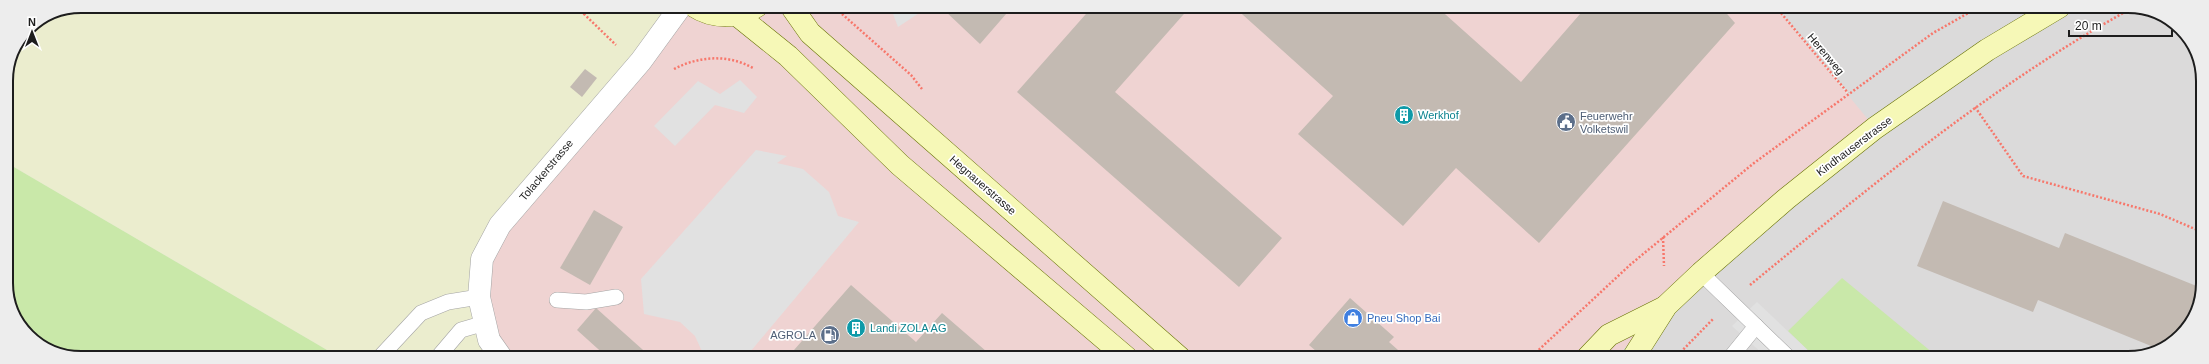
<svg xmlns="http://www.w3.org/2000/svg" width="2209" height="364" font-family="Arial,sans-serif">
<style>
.residential{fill:#dbdada}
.commercial{fill:#efd3d2}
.farmland{fill:#ebedce}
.grass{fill:#c9e8a9}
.parking{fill:#e1e1e1}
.building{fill:#c3bab2}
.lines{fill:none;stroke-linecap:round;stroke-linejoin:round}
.lane-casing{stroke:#a4a4a4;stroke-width:16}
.street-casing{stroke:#a4a4a4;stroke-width:23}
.secondary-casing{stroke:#687206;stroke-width:23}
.path{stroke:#f7776b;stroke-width:2.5;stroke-dasharray:2 2;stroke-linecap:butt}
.lane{stroke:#fff;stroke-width:15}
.street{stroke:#fff;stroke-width:22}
.secondary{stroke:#f6f8b7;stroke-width:22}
.labels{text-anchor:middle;stroke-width:3.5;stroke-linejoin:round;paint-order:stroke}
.street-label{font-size:11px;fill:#1d1d1d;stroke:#fff}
.culture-label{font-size:11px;fill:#0d838f;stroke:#fff;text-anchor:start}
.service-label{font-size:11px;fill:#4e5e75;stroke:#fff;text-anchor:start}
.shop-label{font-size:11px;fill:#366cbe;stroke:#fff;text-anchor:start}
.rim{fill:none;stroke:#1d1d1d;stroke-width:2}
</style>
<rect width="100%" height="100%" fill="#eeeae3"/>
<!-- residential -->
<polygon class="residential" points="1776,7 2138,7 2178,25 2202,66 2202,293 2177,340 2129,358 1615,358 1666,306 1848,93"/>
<!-- commercial -->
<polygon class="commercial" points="681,6 1776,7 1875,128 1666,306 1615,358 501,357 479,297 500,225"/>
<!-- farmland -->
<polygon class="farmland" points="81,6 681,6 500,225 479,297 501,357 339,357 7,163 6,80 12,52 28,28 52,12"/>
<!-- grass -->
<g class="grass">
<polygon points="7,163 339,357 71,357 31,339 8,302"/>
<polygon points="1842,278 1939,358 1816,358 1788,331"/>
</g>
<!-- parking -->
<g class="parking">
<polygon points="890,6 930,6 898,27"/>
<polygon points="740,80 757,97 744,113 715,105 675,146 654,126 698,81 720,94"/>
<polygon points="756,150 787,156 777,163 803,169 829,192 838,216 859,222 745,358 705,358 695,336 680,322 644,314 641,279"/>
<polygon points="1757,302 1816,358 1762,358 1764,355 1732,326"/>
</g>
<!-- building -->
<g class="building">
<polygon points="945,6 1013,6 980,44 943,9"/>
<polygon points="1093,6 1191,6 1115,92 1282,238 1239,287 1017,92"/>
<polygon points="1233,6 1436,6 1521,82 1587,6 1721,7 1735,23 1539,243 1456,168 1403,226 1298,134 1333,96"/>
<polygon points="585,69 597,78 582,97 570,87"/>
<polygon points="1943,201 2059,248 2065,233 2199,287 2177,340 2156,348 2038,300 2033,312 1917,266"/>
<polygon points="594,210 623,227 590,285 560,268"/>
<polygon points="851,285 916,342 942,313 994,358 787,358"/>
<polygon points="1350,298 1394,337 1389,342 1407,358 1324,358 1309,345"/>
<polygon points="596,308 652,358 608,358 577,330"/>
</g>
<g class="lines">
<!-- lane casing -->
<g class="lane-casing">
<g id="lane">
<polyline points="1701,273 1789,358"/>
<polyline points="557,300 586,302 616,297"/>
<polyline points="380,357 421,313 448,302 479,297"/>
<polyline points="438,357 461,330 485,323"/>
<polyline points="1730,358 1756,326"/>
</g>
</g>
<!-- street casing -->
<g class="street-casing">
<polyline id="street" points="501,357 489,340 479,297 482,259 500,225 641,61 681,6"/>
</g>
<!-- secondary casing -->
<g class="secondary-casing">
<g id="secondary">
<path d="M694,6c18,12 45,13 63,0"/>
<polyline points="791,6 810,33 1180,358"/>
<polyline points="737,15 788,56 900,165 1127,358"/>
<polyline points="1587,358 1609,335 1665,307"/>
<polyline points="1633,358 1666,306 1701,273 1786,199 1875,128 1987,50 2059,7"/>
</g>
</g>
<!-- path -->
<g class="path">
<polyline points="582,6 584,14 616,45"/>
<polyline points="833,6 911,75 922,89"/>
<polyline points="1776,7 1848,93"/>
<path d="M674,69c25,-13 54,-15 79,-1"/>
<polyline points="1975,107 2023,176 2160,214 2202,232"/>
<polyline points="1663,237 1664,266"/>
<path d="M1750,285c122,-100 245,-202 384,-278"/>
<polyline points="1530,358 1631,264 1754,163 1933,33 1979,7"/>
<polyline points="1675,358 1713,319"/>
</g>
<!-- lane -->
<use href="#lane" class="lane"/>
<!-- street -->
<use href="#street" class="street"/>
<!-- secondary -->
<use href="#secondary" class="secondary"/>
</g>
<!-- icons -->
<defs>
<g id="building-disc" transform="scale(1)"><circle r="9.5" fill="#0f9aa8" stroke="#fff"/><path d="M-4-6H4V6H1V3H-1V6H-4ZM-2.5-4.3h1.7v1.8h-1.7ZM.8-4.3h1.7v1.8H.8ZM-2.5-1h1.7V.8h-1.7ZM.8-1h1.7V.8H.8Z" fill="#fff"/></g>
<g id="civic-disc" transform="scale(1)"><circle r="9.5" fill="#5c6f8a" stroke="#fff"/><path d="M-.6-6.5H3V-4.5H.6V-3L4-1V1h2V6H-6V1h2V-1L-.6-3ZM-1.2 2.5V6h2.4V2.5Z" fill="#fff"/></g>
<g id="shop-disc" transform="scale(1)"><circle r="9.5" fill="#3f7fe0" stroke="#fff"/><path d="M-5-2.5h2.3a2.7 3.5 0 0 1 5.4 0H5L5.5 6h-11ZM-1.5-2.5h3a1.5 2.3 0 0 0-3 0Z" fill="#fff"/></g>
<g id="fuel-disc" transform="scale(1)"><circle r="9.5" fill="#5c6f8a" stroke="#fff"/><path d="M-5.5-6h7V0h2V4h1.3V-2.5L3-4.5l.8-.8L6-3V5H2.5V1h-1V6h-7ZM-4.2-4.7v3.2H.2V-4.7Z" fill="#fff"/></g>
</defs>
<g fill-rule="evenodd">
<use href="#building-disc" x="1404" y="115"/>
<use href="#civic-disc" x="1566" y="122"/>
<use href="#shop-disc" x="1353" y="318"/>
<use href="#building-disc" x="856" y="328"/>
<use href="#fuel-disc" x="830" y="335"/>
</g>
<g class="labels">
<!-- street labels -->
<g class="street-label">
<text transform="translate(1826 54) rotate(50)" y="4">Herenweg</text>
<text transform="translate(1854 146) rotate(-37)" y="4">Kindhauserstrasse</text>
<text transform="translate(546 170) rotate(-50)" y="4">Tolackerstrasse</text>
<text transform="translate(983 185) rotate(41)" y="4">Hegnauerstrasse</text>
</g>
<!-- culture labels -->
<g class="culture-label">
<text x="1418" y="119">Werkhof</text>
<text x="870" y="332">Landi ZOLA AG</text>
</g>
<!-- service labels -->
<g class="service-label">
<text x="1580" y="120">Feuerwehr<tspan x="1580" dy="13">Volketswil</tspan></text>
<text x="816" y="339" text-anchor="end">AGROLA</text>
</g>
<!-- shop labels -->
<g class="shop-label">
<text x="1367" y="322">Pneu Shop Bai</text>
</g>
</g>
<!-- crop -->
<path d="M0 0H2209V364H0ZM81 13H2128A68 68 0 0 1 2196 81V283A68 68 0 0 1 2128 351H81A68 68 0 0 1 13 283V81A68 68 0 0 1 81 13Z" fill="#ededed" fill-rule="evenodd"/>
<path class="rim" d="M81 13H2128A68 68 0 0 1 2196 81V283A68 68 0 0 1 2128 351H81A68 68 0 0 1 13 283V81A68 68 0 0 1 81 13Z"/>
<!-- north arrow -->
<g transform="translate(32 32)" stroke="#ffffff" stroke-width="3" paint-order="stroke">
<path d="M0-3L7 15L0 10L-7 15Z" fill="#1d1d1d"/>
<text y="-6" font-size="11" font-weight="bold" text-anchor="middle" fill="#1d1d1d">N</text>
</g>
<!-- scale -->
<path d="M2069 30v6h103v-6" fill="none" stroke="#1d1d1d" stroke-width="2"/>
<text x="2075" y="30" font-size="12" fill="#1d1d1d" stroke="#ffffff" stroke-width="3" paint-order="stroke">20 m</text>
</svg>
